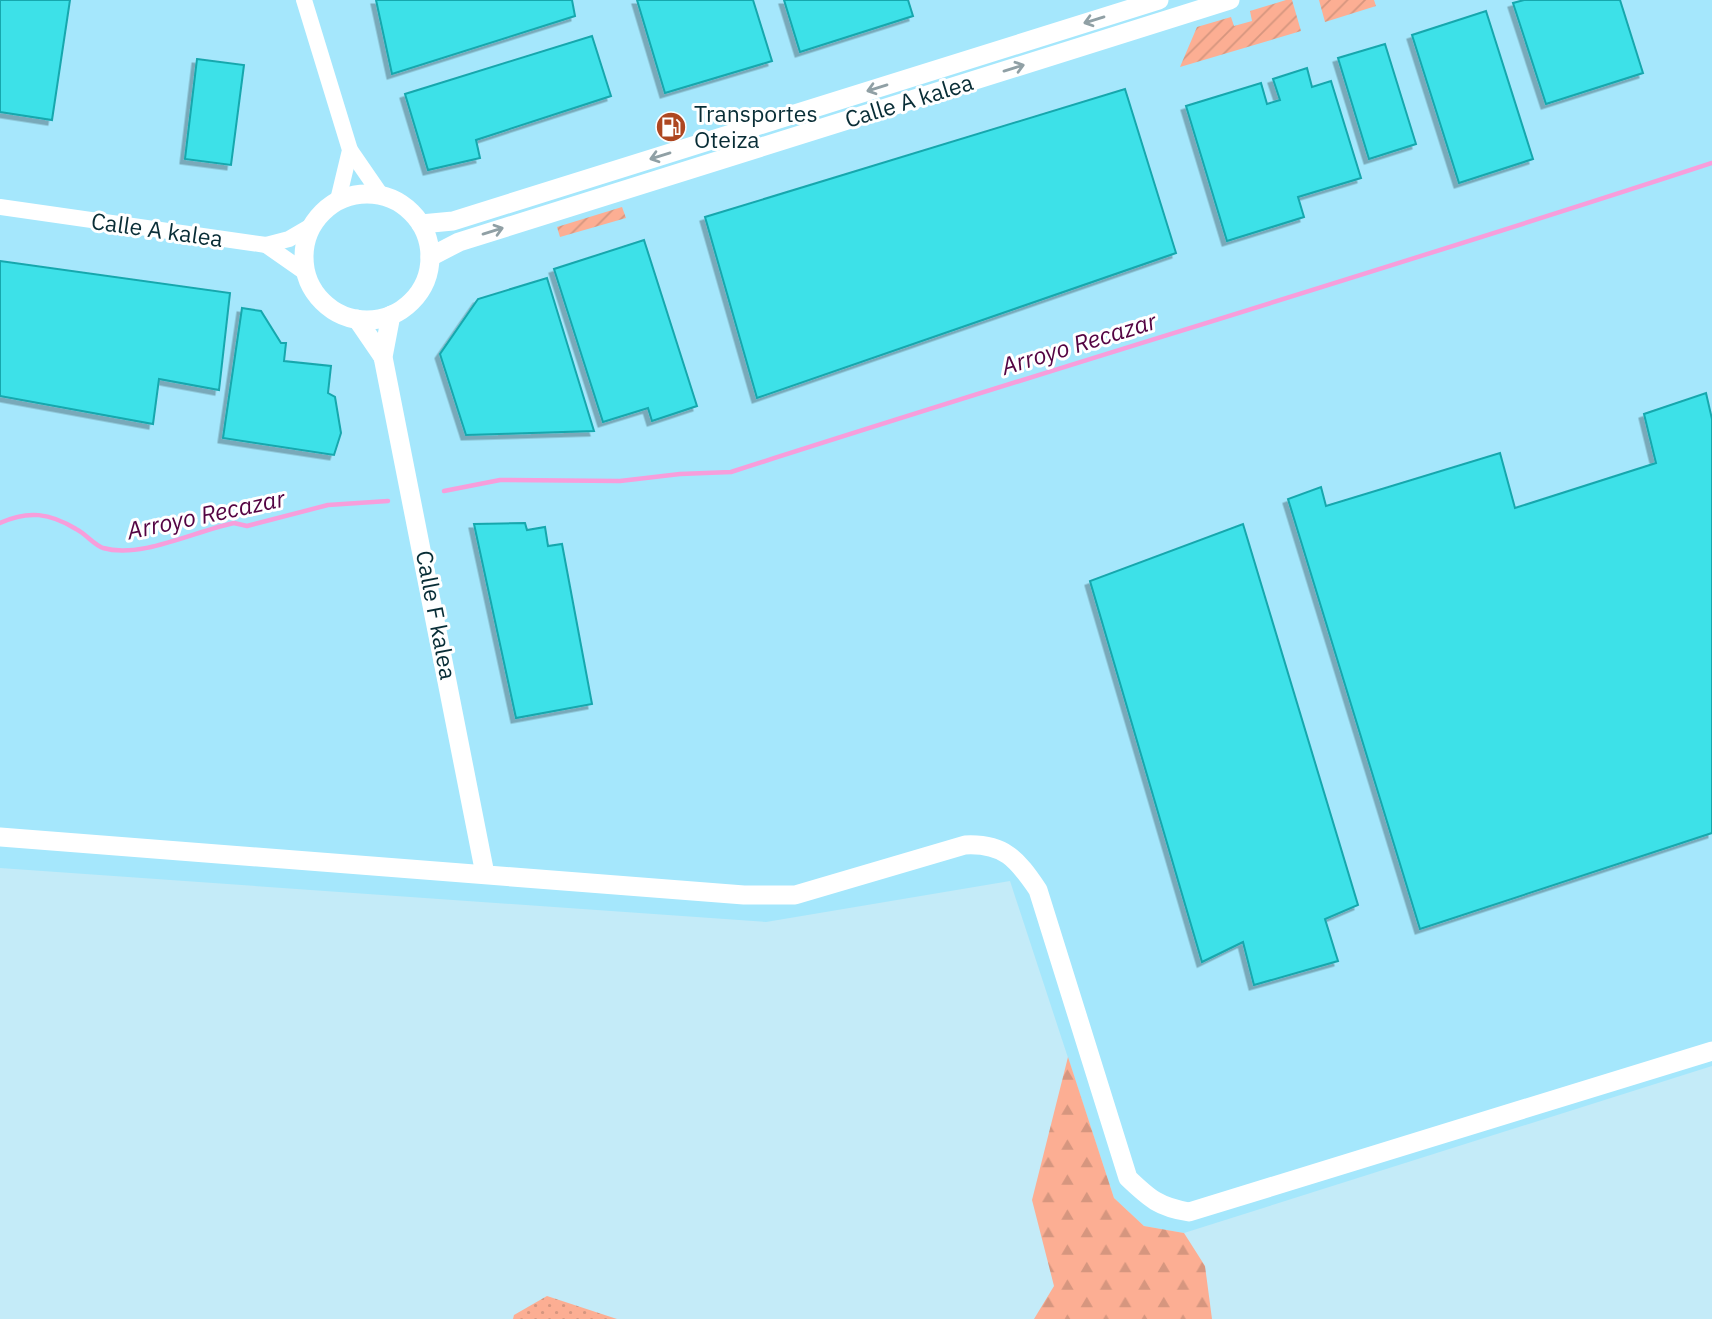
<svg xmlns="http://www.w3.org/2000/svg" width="1712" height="1319" font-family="'IBM Plex Sans',sans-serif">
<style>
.built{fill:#a5e7fc}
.grass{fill:url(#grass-dots)}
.forest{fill:url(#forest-firs)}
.garden{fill:url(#garden-furrows)}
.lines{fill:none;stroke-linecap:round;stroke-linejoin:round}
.stream{stroke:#f79edb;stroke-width:4.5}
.building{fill:#3ce1e8;stroke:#16a7ad;stroke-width:2;filter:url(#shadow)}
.minor{stroke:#fff;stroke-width:16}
.tertiary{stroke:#fff;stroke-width:19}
.oneway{stroke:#90a0a5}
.labels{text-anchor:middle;stroke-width:6;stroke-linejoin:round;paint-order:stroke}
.street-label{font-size:23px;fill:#082d36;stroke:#fff}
.poi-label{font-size:23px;fill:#082d36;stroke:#fff;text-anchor:start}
.water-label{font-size:24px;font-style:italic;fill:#540443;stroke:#fff}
</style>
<defs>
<pattern id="grass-dots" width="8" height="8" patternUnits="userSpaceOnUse" patternTransform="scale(1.75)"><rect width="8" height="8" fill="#fcae93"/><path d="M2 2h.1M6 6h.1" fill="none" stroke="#d6967f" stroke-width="1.8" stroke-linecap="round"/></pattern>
<pattern id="forest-firs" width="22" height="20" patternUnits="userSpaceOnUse" patternTransform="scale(1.75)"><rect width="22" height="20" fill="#fcae93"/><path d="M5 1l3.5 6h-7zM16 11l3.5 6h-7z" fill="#d6967f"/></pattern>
<pattern id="garden-furrows" width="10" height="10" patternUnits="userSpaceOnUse" patternTransform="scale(1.75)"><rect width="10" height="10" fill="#fcae93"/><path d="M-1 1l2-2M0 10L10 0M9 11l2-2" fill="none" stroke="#d6967f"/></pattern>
<filter id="shadow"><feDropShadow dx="-4.5" dy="4.5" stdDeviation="0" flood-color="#0004"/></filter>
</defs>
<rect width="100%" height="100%" fill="#c4ebf8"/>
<!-- built -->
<polygon class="built" points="0,0 1712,0 1712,1066 1184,1233 1144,1226 1114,1198 1010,881 766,922 0,868"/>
<!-- grass -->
<polygon class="grass" points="547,1296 617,1319 513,1319 514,1315"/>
<!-- forest -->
<polygon class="forest" points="1068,1057 1114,1198 1144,1226 1184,1233 1205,1266 1212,1319 1034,1319 1054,1286 1032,1200"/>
<!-- garden -->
<g class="garden">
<polygon points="1286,0 1292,0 1301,31 1180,67 1197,27 1231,17 1234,26 1252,21 1250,11"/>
<polygon points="1319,0 1374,0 1376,6 1325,22"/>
<polygon points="622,207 626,218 560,237 557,227"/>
</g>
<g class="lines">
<!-- stream -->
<g class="stream">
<path d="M444,491l56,-11 120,1 60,-7 51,-2c326,-105 655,-202 981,-309"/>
<path d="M0,523c28,-13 50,-10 76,6 10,5 17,15 27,19 38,11 92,-17 131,-25l13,3 81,-21 60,-4"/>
</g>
</g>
<!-- building -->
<g class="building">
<polygon points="0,0 70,0 52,120 0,112"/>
<polygon points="376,0 572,0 575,16 392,74"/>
<polygon points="637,0 753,0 772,61 665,93"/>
<polygon points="784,0 908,0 913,16 800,52"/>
<polygon points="1524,0 1620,0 1643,73 1546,104 1513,3"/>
<polygon points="1486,11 1533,159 1459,183 1412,35"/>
<polygon points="592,36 611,96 476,140 480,158 428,170 405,94"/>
<polygon points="1385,44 1416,144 1369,159 1338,58"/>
<polygon points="197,59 244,65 231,165 185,159"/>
<polygon points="1307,68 1312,87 1331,81 1361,178 1298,197 1304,217 1227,241 1186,106 1261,83 1267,104 1280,100 1273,79"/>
<polygon points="1125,89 1176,253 757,398 705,217"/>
<polygon points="644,240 697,406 652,421 648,408 603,422 554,269"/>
<polygon points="0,261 230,293 219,390 159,379 153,424 0,396"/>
<polygon points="547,278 594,431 466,435 440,354 478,299"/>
<polygon points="242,308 261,311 281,343 286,343 284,361 331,366 328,393 335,397 341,433 334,455 223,438"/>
<polygon points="1706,393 1712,419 1712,833 1420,929 1288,499 1321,487 1326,506 1500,453 1515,508 1656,463 1644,414"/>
<polygon points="525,523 527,530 545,527 548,546 562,544 592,704 516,718 474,524"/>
<polygon points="1243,524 1358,905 1325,919 1338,961 1254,985 1243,942 1202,962 1090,581"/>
</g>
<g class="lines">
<!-- minor -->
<g class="minor">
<polyline points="304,0 350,150 338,200"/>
<polyline points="350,150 381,195"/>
<polyline points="0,207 266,245 306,273"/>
<polyline points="266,245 289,239 313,225"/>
</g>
<!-- tertiary -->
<g class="tertiary">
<circle cx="367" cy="257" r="63"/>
<polyline points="421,224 453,221 1159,0"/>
<polyline points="430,257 459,242 1230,0"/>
<polyline points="391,315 383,357 485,874"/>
<polyline points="357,319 383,357"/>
<path d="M0,837l744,58h51l170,-50c39,-2 52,14 73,45l90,288c22,21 31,29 61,34l523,-161"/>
</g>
</g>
<!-- one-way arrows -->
<defs><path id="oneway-shaft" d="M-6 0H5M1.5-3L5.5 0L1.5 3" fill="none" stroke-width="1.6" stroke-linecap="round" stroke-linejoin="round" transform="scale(1.75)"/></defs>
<g class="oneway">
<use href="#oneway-shaft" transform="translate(1094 20) rotate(163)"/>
<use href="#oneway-shaft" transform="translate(1014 68) rotate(-17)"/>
<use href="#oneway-shaft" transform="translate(877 88) rotate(163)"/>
<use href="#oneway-shaft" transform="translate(660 156) rotate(163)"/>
<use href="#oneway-shaft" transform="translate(493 231) rotate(-17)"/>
</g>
<!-- icons -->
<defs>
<g id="fuel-disc" transform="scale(1.575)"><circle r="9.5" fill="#ae4721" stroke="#fff"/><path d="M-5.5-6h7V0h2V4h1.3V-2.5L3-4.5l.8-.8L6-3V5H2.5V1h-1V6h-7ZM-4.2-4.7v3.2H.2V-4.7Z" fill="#fff"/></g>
</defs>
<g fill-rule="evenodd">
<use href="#fuel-disc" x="671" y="127"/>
</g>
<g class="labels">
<!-- street labels -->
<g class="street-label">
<text transform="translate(909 101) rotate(-17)" y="8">Calle A kalea</text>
<text transform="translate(157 230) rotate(8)" y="8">Calle A kalea</text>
<text transform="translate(436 615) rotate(79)" y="8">Calle F kalea</text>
</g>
<!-- poi labels -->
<g class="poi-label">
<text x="694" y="122">Transportes<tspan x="694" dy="26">Oteiza</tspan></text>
</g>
<!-- water labels -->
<g class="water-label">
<text transform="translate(1079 344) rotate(-17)" y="8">Arroyo Recazar</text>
<text transform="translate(206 515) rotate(-12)" y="8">Arroyo Recazar</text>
</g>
</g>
</svg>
